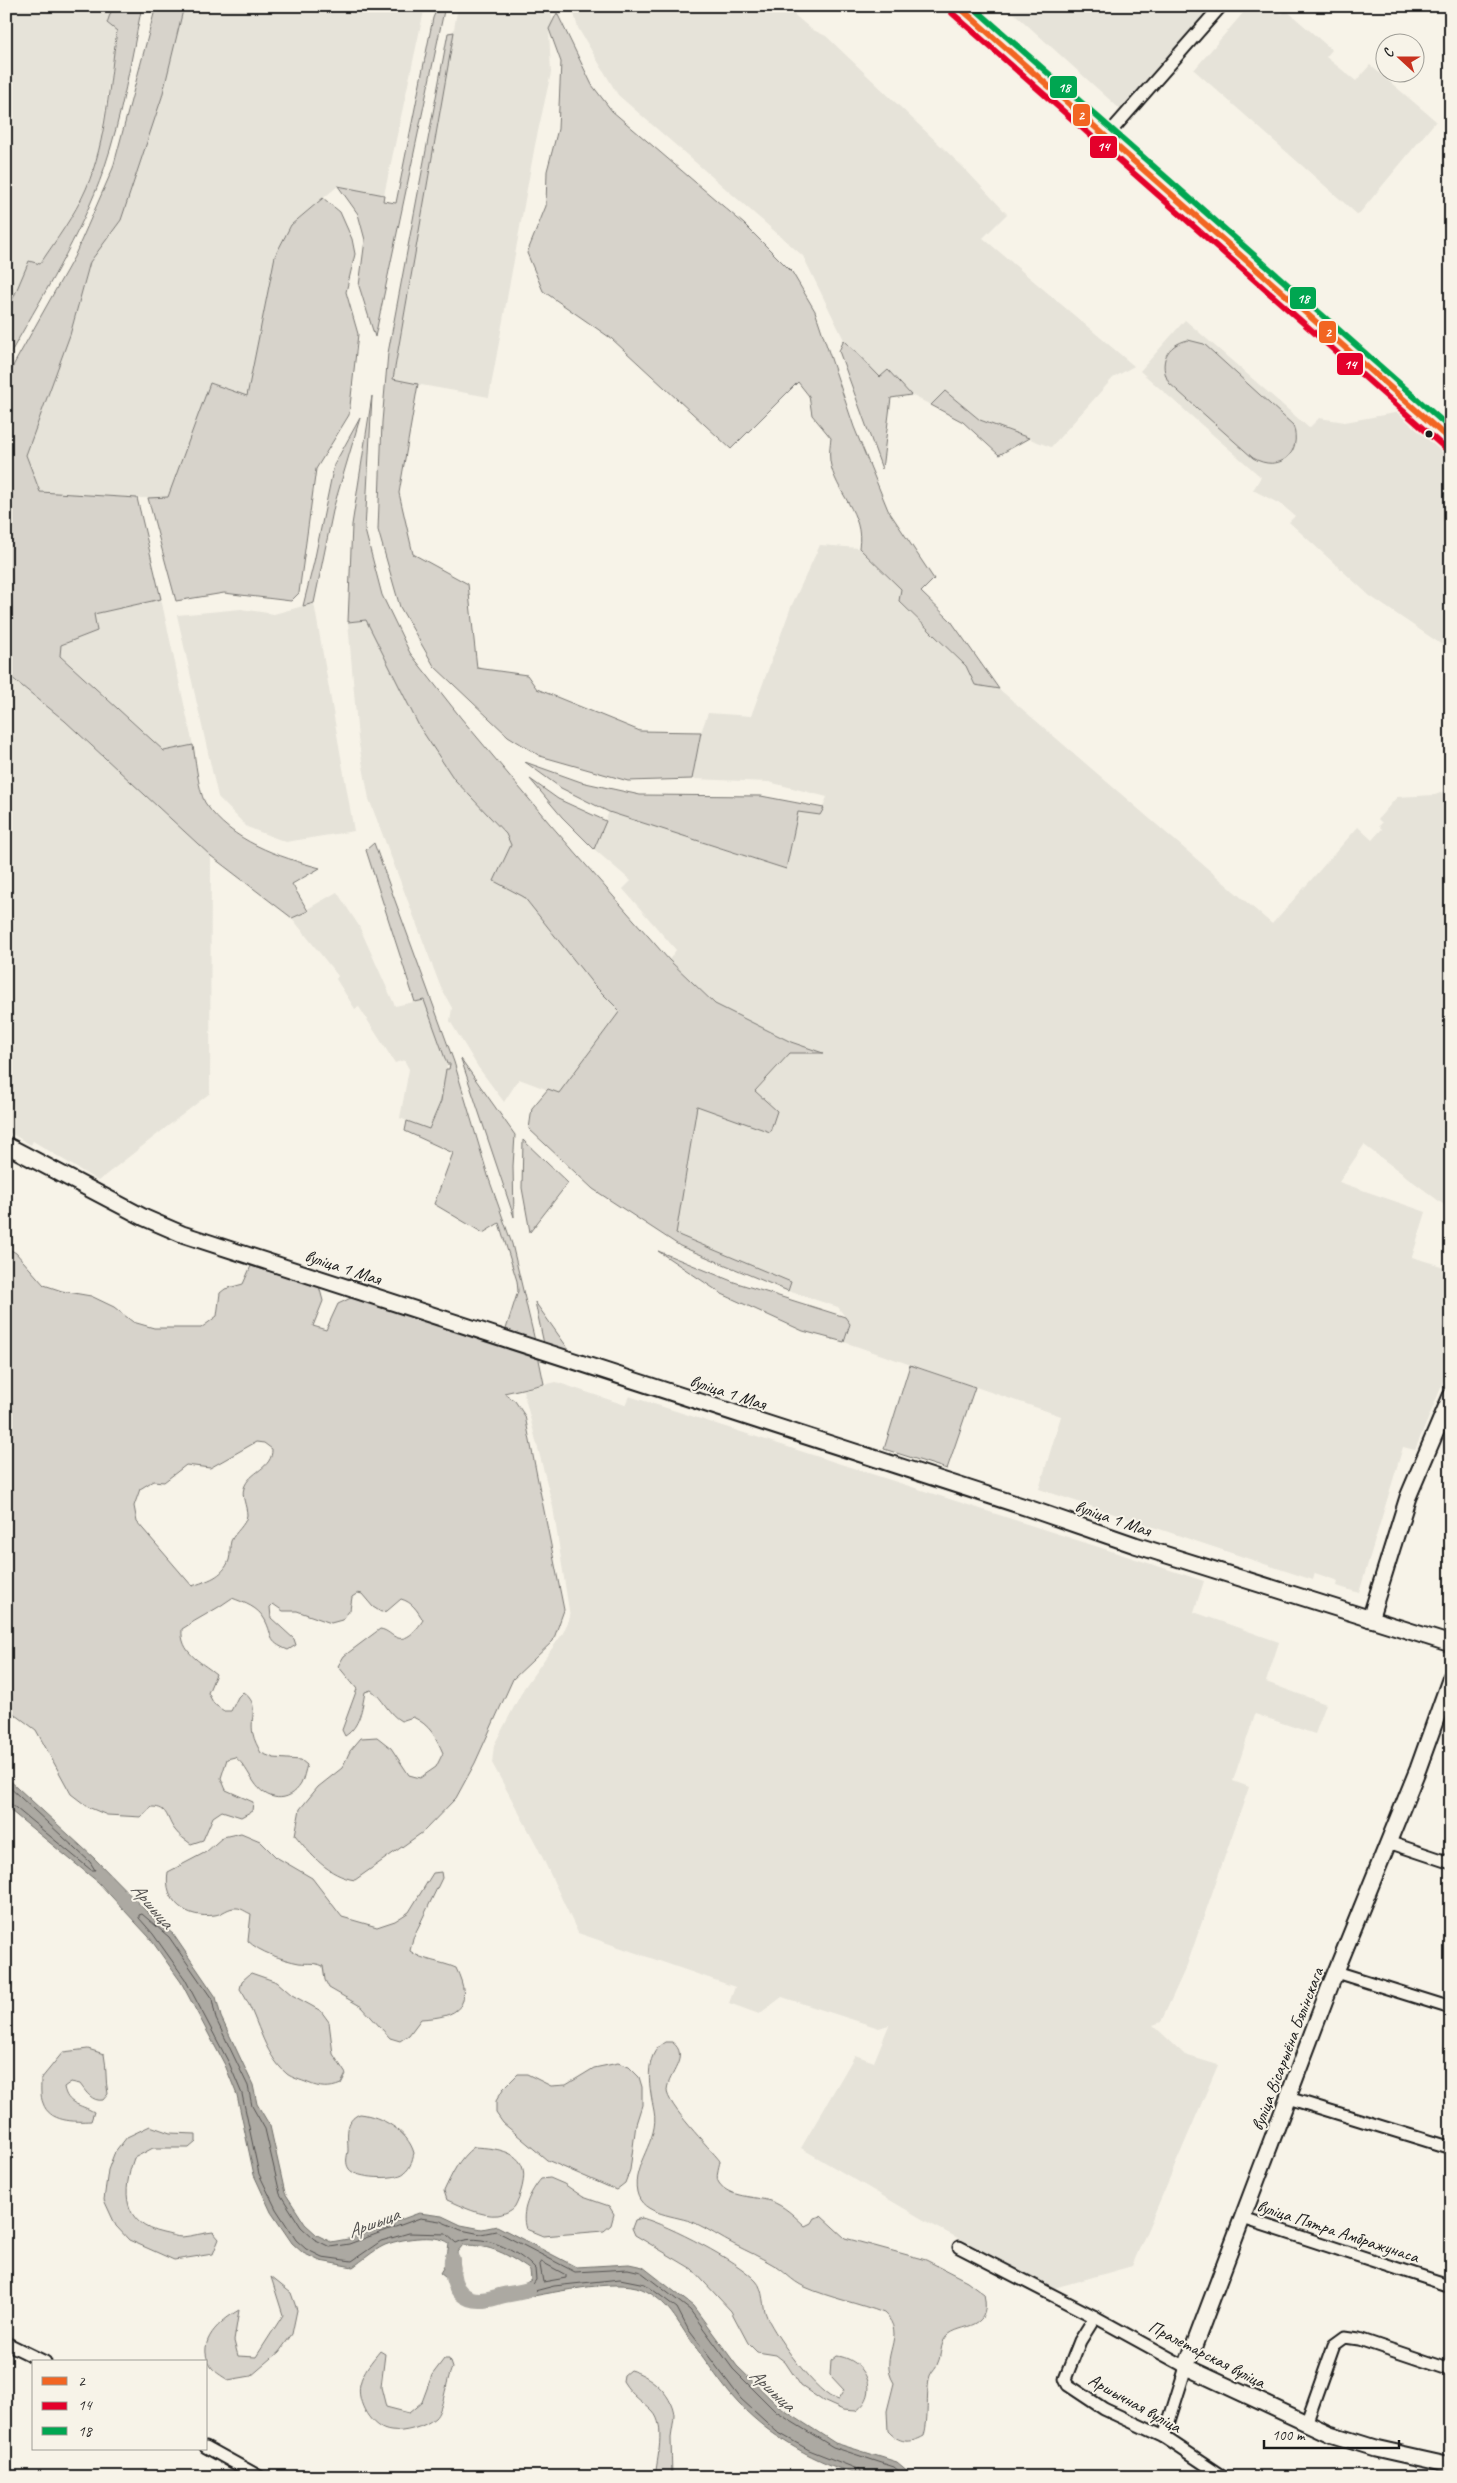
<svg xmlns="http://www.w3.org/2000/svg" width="1457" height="2483" font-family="Caveat,sans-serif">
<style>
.built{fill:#e6e3d9}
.green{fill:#d7d3cb;stroke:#7a7874;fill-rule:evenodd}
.water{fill:#aca9a2;stroke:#72716c}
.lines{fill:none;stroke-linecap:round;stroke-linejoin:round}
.shore{stroke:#565452;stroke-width:1}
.river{stroke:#aca9a2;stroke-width:16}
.street-casing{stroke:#1c1c1c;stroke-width:15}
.secondary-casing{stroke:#1c1c1c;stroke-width:19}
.primary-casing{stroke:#1c1c1c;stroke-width:21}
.street{stroke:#f7f3e8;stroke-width:11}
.secondary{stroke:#f7f3e8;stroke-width:15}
.primary{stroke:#f7f3e8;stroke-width:18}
.bus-1-casing{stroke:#f7f3e8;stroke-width:10}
.bus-2-casing{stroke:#f7f3e8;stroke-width:10}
.bus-3-casing{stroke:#f7f3e8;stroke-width:10}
.bus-1{stroke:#f26522;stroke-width:6}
.bus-2{stroke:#e4002b;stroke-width:6}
.bus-3{stroke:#00a651;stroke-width:6}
.bus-dot{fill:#1c1c1c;stroke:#f7f3e8;stroke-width:2}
.labels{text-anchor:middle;stroke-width:4;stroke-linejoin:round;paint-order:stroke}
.street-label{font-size:18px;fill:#1c1c1c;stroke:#f7f3e8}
.water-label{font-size:19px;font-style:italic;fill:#565452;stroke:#f7f3e8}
.line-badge{stroke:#f7f3e8;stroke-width:2}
.badge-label{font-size:14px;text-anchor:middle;font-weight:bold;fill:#fff}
</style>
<rect width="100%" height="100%" fill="#f7f3e8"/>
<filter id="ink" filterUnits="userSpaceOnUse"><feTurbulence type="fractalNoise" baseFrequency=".02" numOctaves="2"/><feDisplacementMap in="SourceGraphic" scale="10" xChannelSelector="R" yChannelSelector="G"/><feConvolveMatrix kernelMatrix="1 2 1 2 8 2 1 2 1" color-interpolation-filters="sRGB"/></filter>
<g filter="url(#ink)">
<!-- built -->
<g class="built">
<polygon points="6,6 113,6 107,23 117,30 99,151 86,188 70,218 40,264 29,261 6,315"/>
<polygon points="184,6 425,6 384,195 338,186 291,225 275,256 247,396 210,383 168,498 143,498 40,492 26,455 70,335 90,262 121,219 162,97"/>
<polygon points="458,6 550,6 553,25 549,29 551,73 535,145 489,397 393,380"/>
<polygon points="572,6 784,6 811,29 826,36 964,168 1007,214 983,238 1134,366 1113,378 1051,447 980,420 945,391 931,405 911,395 888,371 880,378 844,340 803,256 618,95 578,28"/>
<polygon points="1006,6 1212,6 1121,110"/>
<polygon points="1249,6 1266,6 1282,14 1286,10 1332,50 1326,57 1356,81 1370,65 1436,121 1358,215 1194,70"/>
<polygon points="1185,320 1309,428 1319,418 1345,422 1400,412 1451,459 1451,651 1370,596 1289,522 1295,516 1282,505 1253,490 1261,477 1140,371"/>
<polygon points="820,545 859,548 901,589 899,602 966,666 975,685 999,689 1272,924 1358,827 1372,840 1382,829 1379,826 1382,823 1378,819 1397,797 1435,795 1451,789 1451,1210 1364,1145 1339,1182 1426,1212 1412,1257 1451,1269 1451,1364 1415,1450 1403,1447 1359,1593 1337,1586 1338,1581 1315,1573 1313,1580 1039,1489 1061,1416 844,1342 850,1324 838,1307 788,1291 791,1282 675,1234 697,1105 755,1092 790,1053 821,1053 791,1042 715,1004 669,960 676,950 623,889 631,881 594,849 609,812 786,869 798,812 820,815 827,797 769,782 692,779 701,732 708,713 751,716 791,607"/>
<polygon points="161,599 193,745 164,751 60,656 61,645 97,631 94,614"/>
<polygon points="314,603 354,831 286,842 247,827 218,797 177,615 241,609 274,614"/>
<polygon points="366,620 419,726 454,779 506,834 511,845 494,881 524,897 593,984 620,1011 559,1094 519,1079 504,1102 478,1067 450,1021 452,1008 441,988 369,799 358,739 348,622"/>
<polygon points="6,673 65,721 211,856 210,1093 98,1181 33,1141 31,1145 7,1131 9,1127 6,1125"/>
<polygon points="337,892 359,926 395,1006 424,1000 447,1064 441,1101 428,1130 400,1118 409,1069 404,1060 395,1063 359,1007 355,1009 336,979 338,976 292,918"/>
<polygon points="556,1382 625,1405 629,1396 1204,1581 1194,1612 1279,1642 1266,1682 1326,1704 1315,1734 1255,1714 1233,1781 1249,1787 1187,1965 1161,2022 1153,2025 1185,2055 1218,2065 1132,2266 1054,2288 929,2223 801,2148 855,2055 874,2062 889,2025 879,2028 782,1997 759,2014 729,2003 735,1987 578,1933 537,1846 492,1763 494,1745 524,1688 563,1633 570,1617 553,1507 523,1390"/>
</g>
<!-- green -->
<g class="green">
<path d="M113,6h29c-11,54 -20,110 -38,163 -23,66 -64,131 -98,192v-46l23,-54 11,3c16,-24 34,-48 46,-75 21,-49 23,-107 31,-158l-10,-8z"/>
<path d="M156,6h28l-22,91 -41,123 -31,42 -20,73 -44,120 14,37 97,6 24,101 -67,15 3,17 -36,14 -1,11 104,95 29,-6c2,12 6,50 13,59 25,37 73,53 114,64l-28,16 16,27 -16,7 -81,-62 -146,-135 -59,-48v-289l8,-20 60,-107 39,-89z"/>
<polygon points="438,6 445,6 375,337 359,286 365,240 358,214 338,186 384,195 383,201 396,203 433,18"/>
<path d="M557,13l35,72 20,26 132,113 48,48 23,39 39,116 34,83 46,69 -13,13 30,29 48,68 -24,-4 -9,-19 -67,-65 2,-12 -42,-41c6,-35 -24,-55 -29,-87 -1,-8 0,-16 1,-23l-19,-23 -3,-19 -11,-14 -67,67 -119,-110 -69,-48 -16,-38 19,-47 1,-35 11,-42 3,-67 -12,-33z"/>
<polygon points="454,32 393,379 418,384 399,493 413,554 468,584 477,668 527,675 537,689 640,731 701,732 692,779 628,781 540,756 508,736 434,666 400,607 378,530 382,422 388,353 448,33"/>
<polygon points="323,198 340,212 352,239 355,254 346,292 358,334 349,415 316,469 299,593 291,601 224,593 176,601 148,498 168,497 210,383 247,396 275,256 291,225"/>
<polygon points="844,340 880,377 888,370 911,395 891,398 882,469 839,351"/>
<path d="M1188,340l16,4 89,81c10,29 -14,48 -40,33l-84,-75c-11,-20 -3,-38 19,-43z"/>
<polygon points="945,391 980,420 1029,438 999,455 963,422 931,405"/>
<polygon points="372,396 365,530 382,595 410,653 461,718 550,824 669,960 715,1004 791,1042 823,1053 790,1053 755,1091 777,1111 770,1132 697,1106 676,1234 791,1282 788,1291 680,1246 593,1189 529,1129 532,1108 548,1089 559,1093 620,1011 593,984 524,897 494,881 511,845 506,834 454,779 419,726 366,620 348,622 352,525"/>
<polygon points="360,418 334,506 314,603 303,606 314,562 334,465"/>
<polygon points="525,762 581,782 640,795 761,796 824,808 820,815 798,812 786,869 609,812 561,788"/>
<polygon points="530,779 558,799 606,821 594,849 562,817"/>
<polygon points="374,843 454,1062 489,1179 512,1244 535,1341 506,1329 518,1291 517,1281 499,1223 483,1233 434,1204 453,1153 405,1131 407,1121 429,1129 441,1101 446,1069 449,1069 450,1064 447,1064 424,1000 415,1002 366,850"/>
<polygon points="461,1059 515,1135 513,1166 514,1217"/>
<polygon points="523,1140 568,1183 530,1232 522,1188"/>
<path d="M6,1247l10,6 28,32 18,6 29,5 23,11 19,15 21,6h47l16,-12 3,-23 5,-4 18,-5 8,-18 68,20 4,15 -10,25 13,4 12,-26 15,-7 185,58 6,29 -40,9 11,8 10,15 39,194 -11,31 -40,38 -38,84 -19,35 -33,34 -68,48c-27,-4 -44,-25 -60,-45l5,-26 18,-22 24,-19 8,-17 11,-13 16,-1 14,11 18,27 11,3 16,-11 7,-14c-7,-16 -13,-28 -30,-36l-12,4c-14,-8 -17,-22 -30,-31l-6,2c-3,16 -5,35 -20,44l-3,-6 15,-41 -19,-23 6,-10 36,-27c8,1 11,7 18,9 10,3 20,-10 25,-18 -6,-10 -11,-18 -22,-21l-14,12 -6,1 -8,-5 -11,-13 -4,-1 -6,4 -2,13 -8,10 -11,3 -34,-12h-14l-10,-7 -3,3 1,11 23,21 2,6 -8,5c-22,-9 -14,-13 -23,-30 -7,-13 -20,-17 -33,-22 -16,12 -34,20 -50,31 -2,24 18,32 34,45l-8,19 6,11 10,7h7l7,-14 5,-5c18,13 6,25 10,42 1,6 5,13 8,19l13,5 27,2 6,5c-2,6 -3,13 -6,19 -12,20 -35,17 -47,-2 -7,-10 -9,-17 -19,-25l-8,2 -6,19 5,12 27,12 -1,9 -11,6 -19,-6 -9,6 -10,23 -12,4c-5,-4 -12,-8 -16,-14 -9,-11 -6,-23 -23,-23l-11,10 -34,-2 -19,-8 -17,-13 -35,-64 -24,-18 -6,1zM256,1442l8,1 8,6c1,20 -23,22 -28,39 -3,8 3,18 3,27 -1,10 -12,17 -16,26 -2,6 0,13 -2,19 -6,17 -22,21 -37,26l-55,-64 -3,-16 6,-17 13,-8 11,1 22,-17 24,3z"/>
<polygon points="658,1251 734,1282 845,1317 850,1324 844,1342 803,1331 722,1294"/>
<polygon points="535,1302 572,1354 544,1344"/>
<polygon points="910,1365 975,1387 947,1469 884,1449"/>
<path d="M241,1833l19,8 16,16 36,21 30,39 35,10 18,-6 14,-9 24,-39 8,-1 1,6 -29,60 -3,13c13,10 30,10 46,17 18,38 3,49 -35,51l-12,16 -9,6 -10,-3 -28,-31 -33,-19 -4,-8 -2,-14c-9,-4 -15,-2 -24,-3 -16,-3 -40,-11 -51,-22l3,-27c-5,-2 -10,-6 -14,-6 -9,-1 -14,6 -22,7 -28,4 -52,-13 -47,-43l38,-20 17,-15z"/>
<path d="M251,1973l26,9 15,13 29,16 8,11 4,32 13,20 -5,10c-12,5 -21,4 -33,-1 -7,-3 -16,-5 -21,-9 -25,-21 -29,-59 -47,-85l2,-8z"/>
<path d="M665,2042h7c19,14 -4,32 -5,48 -1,14 43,58 53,71 -1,6 -5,17 -1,22 10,15 36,13 51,18 15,5 24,15 35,25l6,-3 3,-5 7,-2 24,22 81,22 41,21 17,13c9,42 -29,26 -40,46 -4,8 -3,18 -7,25 -3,5 -7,8 -8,14 -3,19 0,38 -5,57 -14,8 -25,7 -36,-5l-1,-20 7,-28c-17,-27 15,-47 -10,-70 -26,-10 -54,-15 -79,-26 -14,-6 -20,-16 -33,-23 -12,-7 -25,-13 -37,-19 -14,-7 -27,-16 -40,-22 -18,-8 -53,-7 -58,-31 -6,-27 23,-52 17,-81 -4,-21 -12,-56 11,-69z"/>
<path d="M88,2049l16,5c3,14 1,26 4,40l-5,6c-11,2 -17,-8 -23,-16l-9,-2 -7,5c3,18 16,17 30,25l-3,9c-17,1 -42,1 -48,-18 -3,-7 -2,-17 -2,-24l22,-27z"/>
<polygon points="618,2063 629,2067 639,2077 642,2087 642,2105 636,2124 630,2170 625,2183 616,2190 547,2160 503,2123 496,2113 496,2101 503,2089 518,2074 527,2074 551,2086 566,2085 594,2068"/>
<path d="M360,2114c21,2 48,17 54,39 -2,7 -3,15 -10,20 -8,7 -48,6 -55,-4 -4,-6 -2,-12 -1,-18 0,-15 -4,-31 12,-37z"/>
<path d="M150,2126l20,7 26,1v8l-7,6h-36l-19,10c-12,34 -12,66 29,75 6,1 13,4 19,4 10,-1 21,-4 31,-5l6,7 -6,15 -39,6 -45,-20 -13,-14 -12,-26 4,-30 6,-16 13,-17z"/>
<path d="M474,2147c16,1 41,2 48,19 5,10 -2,31 -7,40 -3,5 -12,8 -17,9 -16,2 -37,-9 -51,-15l-3,-9c8,-17 15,-33 30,-44z"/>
<path d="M550,2178l14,6 19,13 26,9 5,8 -3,11 -7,6 -61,5 -17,-7c-6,-17 4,-37 15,-50z"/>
<path d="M642,2218c26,7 96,43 114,63 8,8 6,26 11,36 9,20 51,79 71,83l6,-10 -14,-15 1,-14 6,-5c28,3 45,37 19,55l-13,-1 -20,-9 -22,-15 -16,-24 -9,-7 -19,-3 -9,-9 -17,-32 -39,-42 -57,-34 -3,-7 3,-8z"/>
<path d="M271,2277l20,16 6,17 -5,24 -13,18 -28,24 -23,4c-6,-4 -15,-9 -18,-15 -14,-24 10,-44 29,-55l-5,31 4,15 18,1 27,-42z"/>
<path d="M380,2351l5,3 -4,33 5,20 23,6 13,-11 10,-27 12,-16h5l3,9c-6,13 -9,43 -17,50 -10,9 -32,15 -44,13 -20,-2 -35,-29 -31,-47 3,-13 12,-23 20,-33z"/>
<path d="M630,2370c19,5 42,23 44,45 0,7 -2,15 -3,23 0,13 1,26 1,39h-17c2,-17 11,-51 -2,-65 -11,-11 -21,-16 -30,-31l1,-6z"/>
</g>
<!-- water -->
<path class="water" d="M6,1777l88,81 56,57 23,19 43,63 5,20 32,68 4,19 13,22 15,67 20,31 12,11 14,7 17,-3 71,-26 23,3 19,9 21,4 15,-3 79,41 53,-3 14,3 50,39 44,60 42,41 56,36 62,19 18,15c-16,0 -38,4 -53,-1 -47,-14 -89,-37 -123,-72 -17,-18 -31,-41 -46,-60 -16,-22 -24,-43 -51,-55 -26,-12 -97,6 -127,10l-6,-1 -1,-4 23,-14 -1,-10c-23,-16 -38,-25 -67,-25l-6,7c2,12 8,22 -6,30l-11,-9 6,-10 3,-20c-12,-10 -52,-4 -66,3 -10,5 -20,14 -30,21l-33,-6 -17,-8 -11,-10 -21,-31 -17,-37 -17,-80 -12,-30 -44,-83 -32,-45 -51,-55 -92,-75z"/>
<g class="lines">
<!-- shore -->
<g class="shore">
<polyline points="6,1784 90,1862 95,1870 91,1870 11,1804 6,1803"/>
<polygon points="542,2262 566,2275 566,2278 543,2282 540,2265"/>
<path d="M863,2477l-3,-7 -51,-20 -32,-18 -36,-33 -53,-70 -11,-21 -32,-24 -25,-5 -66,7 -23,6 -1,-4 6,-8 -1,-11c-17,-19 -56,-38 -79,-26l-10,-9 -37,-1 -28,8 -29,20 -30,-4 -16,-8 -10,-9 -20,-31 -17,-35 -17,-80 -13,-31 -44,-84 -32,-45 -14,-16v-3l3,-1 27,23 43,62 4,20 32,67 4,20 13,23 15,65 21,33 13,12 16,8 19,-3 71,-26 20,3 21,9 20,4 15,-3 79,41 53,-3 13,3 49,38 43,59 43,43 57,35 61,20 12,10"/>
</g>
<!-- river -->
<path class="river" d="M452,2259c-2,32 13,48 45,38 10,-4 20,-3 31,-7"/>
<!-- street casing -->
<g class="street-casing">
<g id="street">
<polyline points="1106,137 1221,6"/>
<polyline points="1388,1842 1451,1863"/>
<polyline points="1336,1972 1451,2008"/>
<polyline points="1288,2098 1451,2148"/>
<polyline points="1243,2218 1451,2286"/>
<polyline points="959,2247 1095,2317 1186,2367 1164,2437"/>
<polyline points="1095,2317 1080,2341 1065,2379 1068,2385 1104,2409 1164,2437 1224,2477"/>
<polyline points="6,2343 45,2362"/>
<polyline points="1306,2424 1334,2345 1345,2337 1359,2339 1451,2370"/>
<polyline points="206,2447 260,2477"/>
</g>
</g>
<!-- secondary casing -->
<g class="secondary-casing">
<g id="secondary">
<polyline points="6,1145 145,1218 182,1234 1028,1508 1135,1545 1451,1644"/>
<polyline points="1370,1619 1408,1497 1451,1396"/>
<polyline points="1451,1677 1418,1769 1332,1981 1186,2367 1330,2434 1375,2448 1451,2465"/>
</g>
</g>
<!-- primary casing -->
<g class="primary-casing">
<polyline id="primary" points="958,6 1451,441"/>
</g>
<!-- street -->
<use href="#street" class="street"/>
<!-- secondary -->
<use href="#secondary" class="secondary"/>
<!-- primary -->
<use href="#primary" class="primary"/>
<!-- bus-1 casing -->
<g class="bus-1-casing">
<polyline id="bus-1" points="958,6 1451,441"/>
</g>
<!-- bus-2 casing -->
<g class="bus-2-casing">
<polyline id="bus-2" points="952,13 1445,448"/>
</g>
<!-- bus-3 casing -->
<g class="bus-3-casing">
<polyline id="bus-3" points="972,6 1451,429"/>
</g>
<!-- bus-1 -->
<use href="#bus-1" class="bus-1"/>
<!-- bus-2 -->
<use href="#bus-2" class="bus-2"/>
<!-- bus-3 -->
<use href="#bus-3" class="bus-3"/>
</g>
</g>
<!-- markers -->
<circle class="bus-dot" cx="1429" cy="434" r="4.5"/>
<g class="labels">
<!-- street labels -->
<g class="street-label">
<text transform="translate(343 1267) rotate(18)" y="6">вуліца 1 Мая</text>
<text transform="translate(728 1392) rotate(18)" y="6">вуліца 1 Мая</text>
<text transform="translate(1113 1518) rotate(19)" y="6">вуліца 1 Мая</text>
<text transform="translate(1287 2049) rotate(-69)" y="6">вуліца Вісарыёна Бялінскага</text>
<text transform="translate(1338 2231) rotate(18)" y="6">вуліца Пятра Амбражунаса</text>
<text transform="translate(1207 2354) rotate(27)" y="6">Пралетарская вуліца</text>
<text transform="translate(1135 2403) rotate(29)" y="6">Аршычная вуліца</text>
</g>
<!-- water labels -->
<g class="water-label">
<text transform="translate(153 1905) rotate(49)" y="7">Аршыца</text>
<text transform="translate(373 2222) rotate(-21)" y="7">Аршыца</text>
<text transform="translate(773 2389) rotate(42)" y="7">Аршыца</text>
</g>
</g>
<g class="line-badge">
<rect x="1049" y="75" width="29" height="24" rx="5" fill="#00a651"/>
<rect x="1072" y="103" width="19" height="24" rx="5" fill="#f26522"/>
<rect x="1089" y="135" width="29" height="24" rx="5" fill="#e4002b"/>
<rect x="1289" y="286" width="28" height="24" rx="5" fill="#00a651"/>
<rect x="1318" y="320" width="19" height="24" rx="5" fill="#f26522"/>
<rect x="1336" y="352" width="28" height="24" rx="5" fill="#e4002b"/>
</g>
<g class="badge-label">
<text x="1064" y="92">18</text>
<text x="1081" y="120">2</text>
<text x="1103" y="151">14</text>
<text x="1303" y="303">18</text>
<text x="1328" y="337">2</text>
<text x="1350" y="369">14</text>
</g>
<!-- margin -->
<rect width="1457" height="2483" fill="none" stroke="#f7f3e8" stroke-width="25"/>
<rect x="12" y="12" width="1432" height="2458" fill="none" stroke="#1c1c1c" stroke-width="2" filter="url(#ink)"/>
<!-- legend -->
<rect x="32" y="2360" width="175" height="90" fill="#f7f3e8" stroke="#9f9d96"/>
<rect x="42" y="2377" width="25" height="8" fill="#f26522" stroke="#9f9d96"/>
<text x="78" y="2386" font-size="15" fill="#1c1c1c">2</text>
<rect x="42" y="2402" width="25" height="8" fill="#e4002b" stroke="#9f9d96"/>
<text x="78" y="2410" font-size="15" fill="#1c1c1c">14</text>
<rect x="42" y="2427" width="25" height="8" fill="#00a651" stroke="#9f9d96"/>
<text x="78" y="2436" font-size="15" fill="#1c1c1c">18</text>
<!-- north arrow -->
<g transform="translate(1400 58) rotate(291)"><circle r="24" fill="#f7f3e8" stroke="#9f9d96"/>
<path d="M0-4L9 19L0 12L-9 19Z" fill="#c8321e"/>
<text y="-8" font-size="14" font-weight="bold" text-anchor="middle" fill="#1c1c1c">С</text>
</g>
<!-- scale -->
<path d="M1264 2440v8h135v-8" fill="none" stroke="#1c1c1c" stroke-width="2.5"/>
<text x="1272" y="2440" font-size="15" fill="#1c1c1c" stroke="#f7f3e8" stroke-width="4" paint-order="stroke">100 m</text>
</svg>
